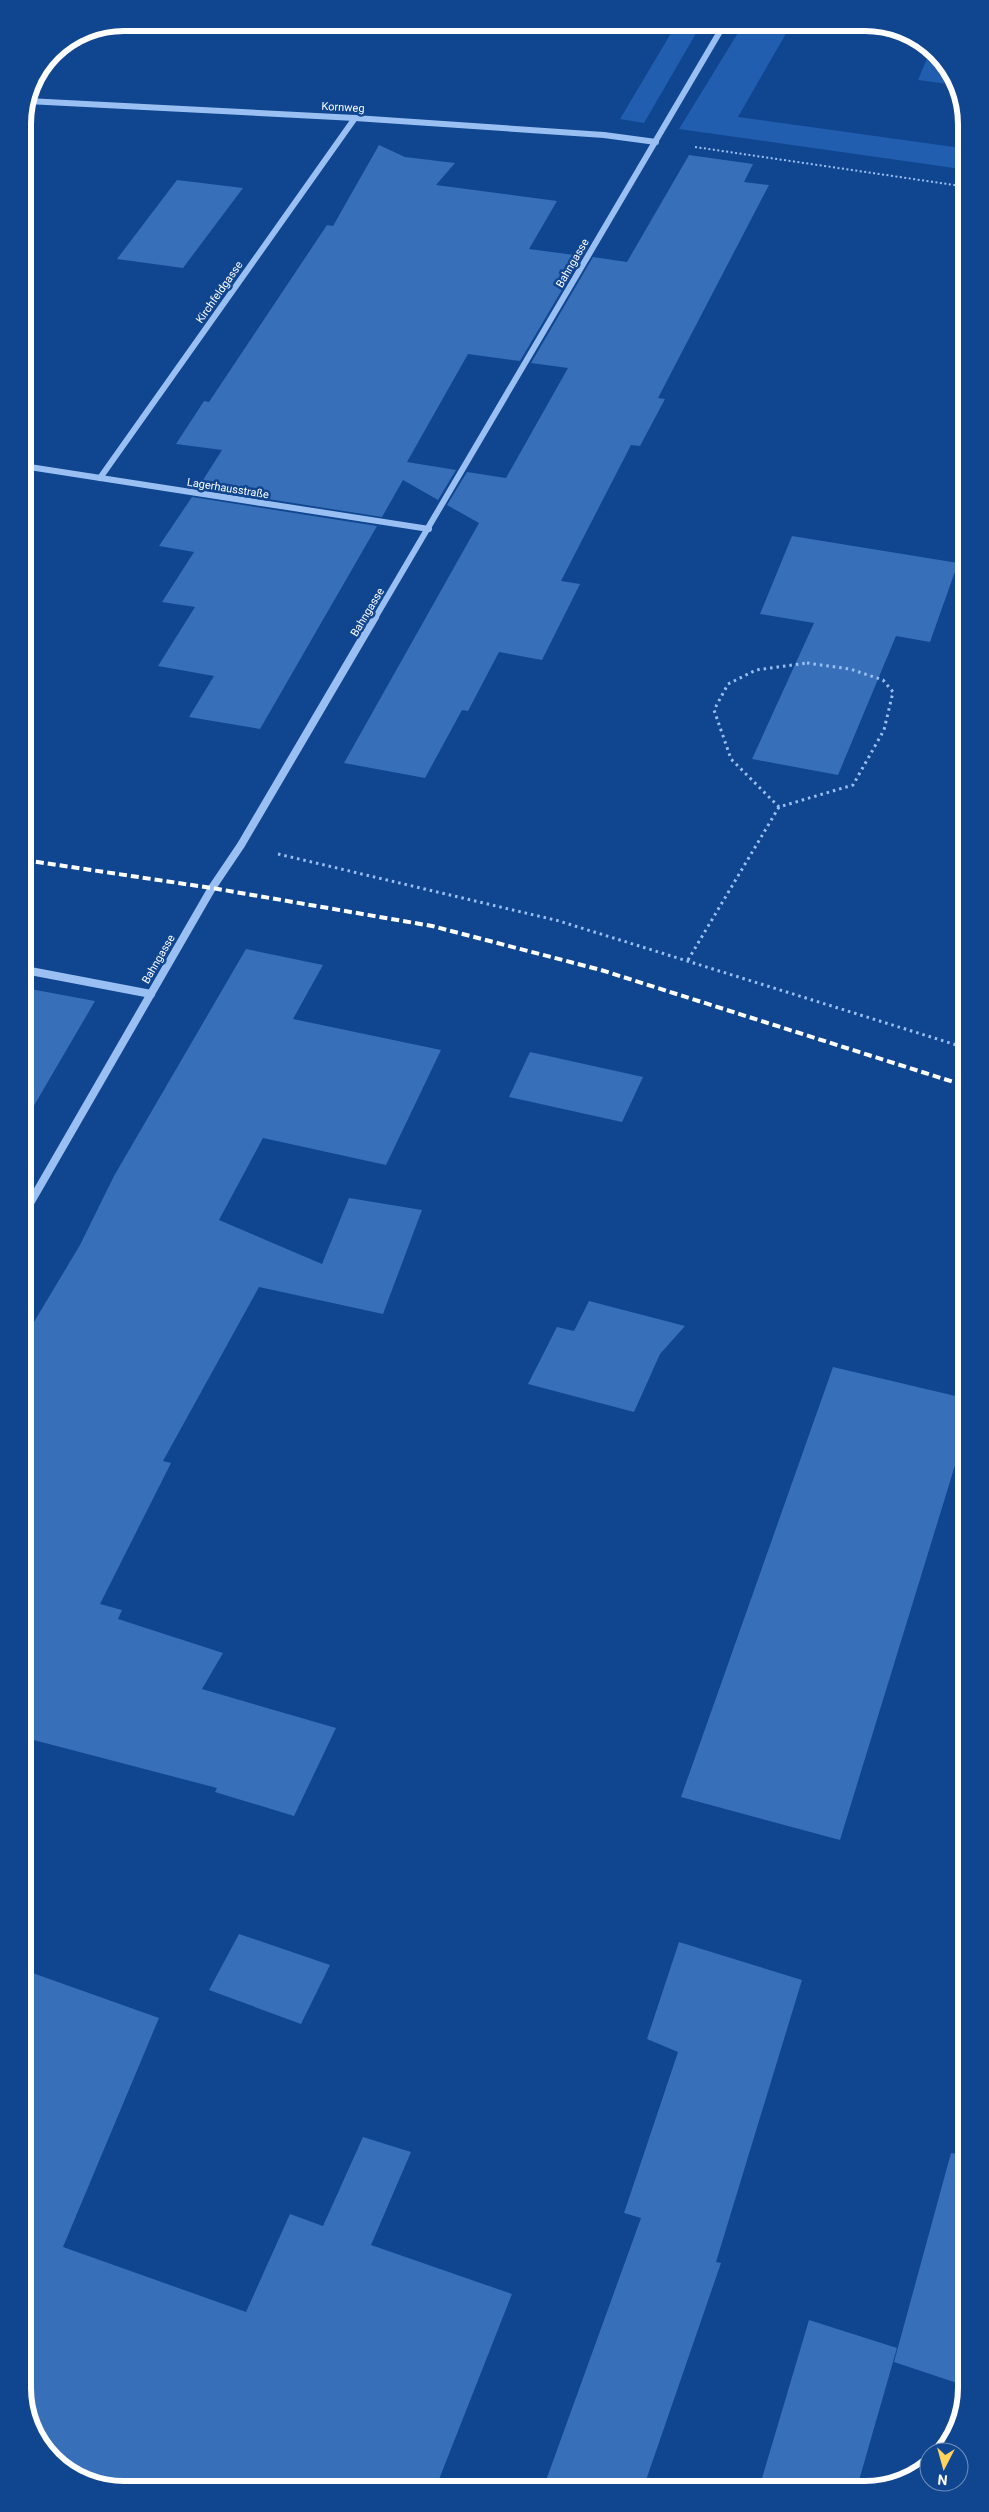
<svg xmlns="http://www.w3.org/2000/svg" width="989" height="2512" font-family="Roboto,sans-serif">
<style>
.green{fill:#215eaf}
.building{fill:#386fb9}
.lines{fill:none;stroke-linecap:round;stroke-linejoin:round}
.path-far1{stroke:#9ac0f3;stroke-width:2;stroke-dasharray:2 2.5;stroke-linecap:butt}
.path{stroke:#9ac0f3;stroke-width:3;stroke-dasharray:2.5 4;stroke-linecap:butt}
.minor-far1{stroke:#9ac0f3;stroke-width:6}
.minor{stroke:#9ac0f3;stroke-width:8}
.rail{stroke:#fff;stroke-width:4;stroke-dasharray:8 4;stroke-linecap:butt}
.labels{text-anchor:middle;stroke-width:5;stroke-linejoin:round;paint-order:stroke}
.far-street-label{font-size:11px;fill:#fff;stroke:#104590}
.rim{fill:none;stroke:#fff;stroke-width:6}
</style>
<rect width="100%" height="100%" fill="#104590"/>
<!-- green -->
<g class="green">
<polygon points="677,23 702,23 644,123 620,119"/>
<polygon points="744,23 792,23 738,117 961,148 961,169 679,129"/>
<polygon points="931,49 956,85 918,80"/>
</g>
<!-- building -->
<g class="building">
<polygon points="379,145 405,157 455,163 436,185 557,201 529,249 582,256 520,361 468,354 407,462 456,470 438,500 403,480 382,517 198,488 222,450 176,444 204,401 209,402 327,225 333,226"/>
<polygon points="689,155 753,164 744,182 769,185 658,398 665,399 640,446 631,445 561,581 580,584 542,660 499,652 468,711 462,710 425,778 344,763 479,523 447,505 467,472 506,478 568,368 531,363 593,257 627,262"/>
<polygon points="177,180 243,188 183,268 117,259"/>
<polygon points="192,497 377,526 260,729 189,717 214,676 158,666 195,607 162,602 194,552 159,546"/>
<polygon points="792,536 958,563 930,642 896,636 838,775 752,759 814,623 760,614"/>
<polygon points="246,949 323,965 293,1019 441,1050 386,1165 263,1138 219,1220 322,1264 349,1198 422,1210 383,1314 259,1287 163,1461 171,1463 100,1604 122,1610 118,1619 223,1653 202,1689 336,1728 294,1816 215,1792 217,1788 26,1738 25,1337 80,1245 114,1176"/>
<polygon points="25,988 95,1001 25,1121"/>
<polygon points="530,1052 643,1077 622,1122 509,1097"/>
<polygon points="589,1301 685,1326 660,1354 634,1412 528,1384 557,1327 574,1331"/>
<polygon points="833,1367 964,1398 964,1436 840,1840 681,1797"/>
<polygon points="239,1934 330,1965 301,2024 209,1990"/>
<polygon points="679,1942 802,1980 716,2262 721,2263 644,2486 544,2486 641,2218 624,2213 678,2052 647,2039"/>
<polygon points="27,1971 159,2018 63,2247 246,2312 290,2214 323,2226 363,2137 411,2152 371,2245 512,2294 436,2487 117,2489 62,2468 28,2420"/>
<polygon points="951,2153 966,2155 966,2386 894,2362"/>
<polygon points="809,2320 897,2348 858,2484 760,2485"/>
</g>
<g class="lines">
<!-- path-far1 -->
<polyline class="path-far1" points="695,147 961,186"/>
<!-- path -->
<g class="path">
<polygon points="807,663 850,669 883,680 893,692 884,730 853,785 779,807 731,759 714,710 728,684 756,670"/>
<polyline points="278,854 559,921 963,1047"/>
<polyline points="688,960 779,807"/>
</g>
<!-- minor-far1 -->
<g class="minor-far1">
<polyline points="27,101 355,118 604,135 656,142"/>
<polyline points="23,466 429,529"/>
<polyline points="100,478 355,118"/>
<polyline points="375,618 725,23"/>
</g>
<!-- minor -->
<g class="minor">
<polyline points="25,970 151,994"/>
<polyline points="25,1212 212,888 241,845 375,617"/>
</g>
<!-- rail -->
<polyline class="rail" points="24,860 212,888 432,926 601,970 963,1085"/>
</g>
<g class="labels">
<!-- far-street labels -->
<g class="far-street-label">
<text transform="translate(343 107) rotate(3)" y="4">Kornweg</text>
<text transform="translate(572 263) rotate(-60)" y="4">Bahngasse</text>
<text transform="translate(219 292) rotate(-55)" y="4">Kirchfeldgasse</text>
<text transform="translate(228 488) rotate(9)" y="4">Lagerhausstraße</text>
<text transform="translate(367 612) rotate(-59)" y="4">Bahngasse</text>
<text transform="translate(158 959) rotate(-60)" y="4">Bahngasse</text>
</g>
</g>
<!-- crop -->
<path d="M0 0H989V2512H0ZM124 31H865A93 93 0 0 1 958 124V2388A93 93 0 0 1 865 2481H124A93 93 0 0 1 31 2388V124A93 93 0 0 1 124 31Z" fill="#104590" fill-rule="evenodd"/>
<path class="rim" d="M124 31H865A93 93 0 0 1 958 124V2388A93 93 0 0 1 865 2481H124A93 93 0 0 1 31 2388V124A93 93 0 0 1 124 31Z"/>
<!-- north arrow -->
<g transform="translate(944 2467) rotate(186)"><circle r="24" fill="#104590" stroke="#708fbc"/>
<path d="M0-4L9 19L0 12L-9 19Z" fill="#ffd35c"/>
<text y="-8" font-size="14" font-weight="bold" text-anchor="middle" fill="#ffffff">N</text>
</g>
</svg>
